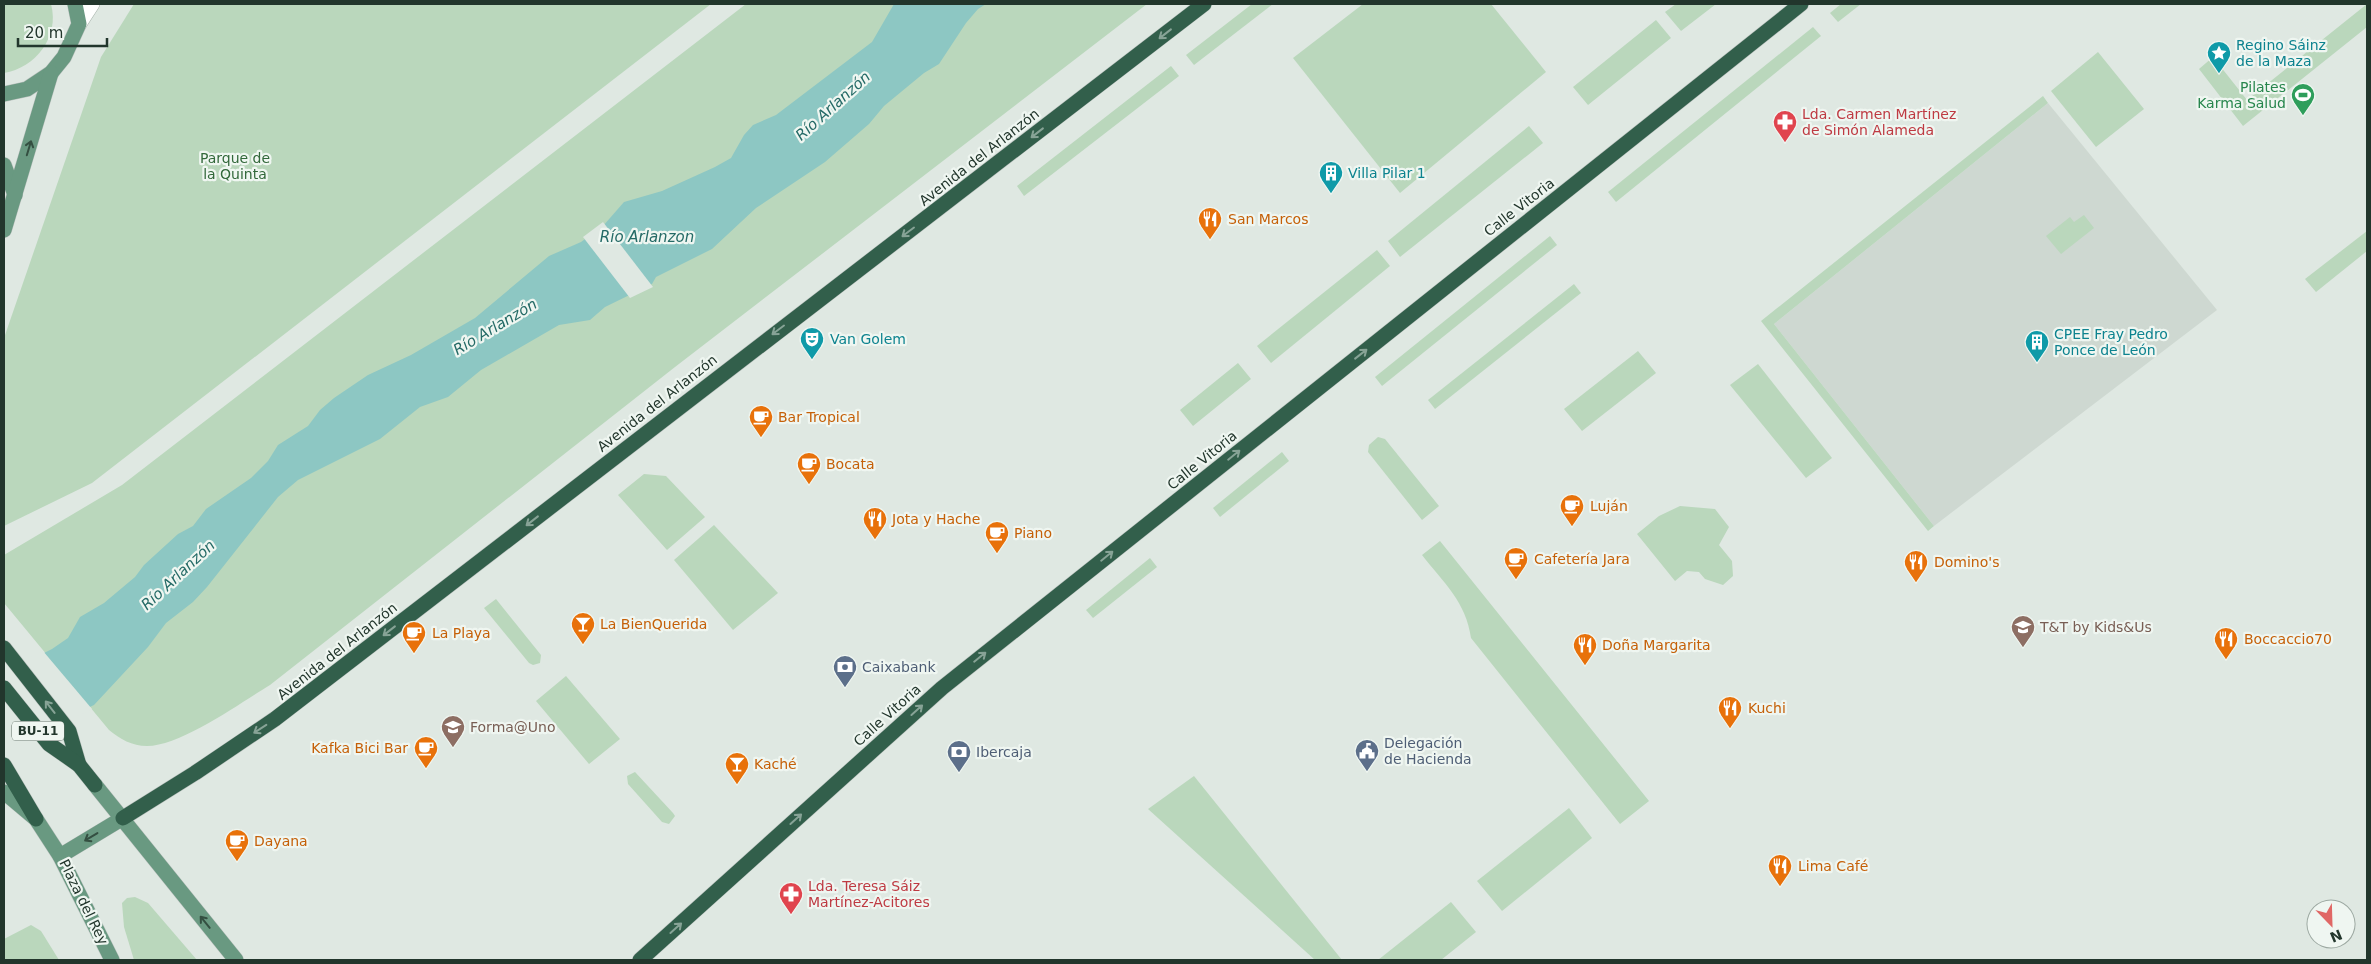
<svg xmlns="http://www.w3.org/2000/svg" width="2371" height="964" font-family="'DejaVu Sans',sans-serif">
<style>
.built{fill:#ced8d1}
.green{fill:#bad7bc}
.water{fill:#8dc7c3}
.pier{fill:#dfe8e2}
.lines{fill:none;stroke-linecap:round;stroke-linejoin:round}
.minor-casing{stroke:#a3afa8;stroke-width:16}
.major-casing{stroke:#bdc3c0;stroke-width:16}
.highway-casing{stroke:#bdc3c0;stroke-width:16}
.minor{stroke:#fff;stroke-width:15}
.major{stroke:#699981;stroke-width:15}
.highway{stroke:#325f4b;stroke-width:15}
.oneway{stroke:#87a396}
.oneway2{stroke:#344f41}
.labels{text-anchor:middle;stroke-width:4.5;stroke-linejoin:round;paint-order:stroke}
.shield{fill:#eff6f1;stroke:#607067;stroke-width:1}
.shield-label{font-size:12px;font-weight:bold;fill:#22362c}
.culture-label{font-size:14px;fill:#0d838f;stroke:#eff6f1;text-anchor:start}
.leisure-label{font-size:14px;fill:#27864d;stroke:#eff6f1;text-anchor:end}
.health-label{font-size:14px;fill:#be3a42;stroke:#eff6f1;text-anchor:start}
.street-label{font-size:14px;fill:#22362c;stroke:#eff6f1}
.park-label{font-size:14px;fill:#32683a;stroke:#eff6f1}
.food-label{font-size:14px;fill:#c56008;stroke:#eff6f1;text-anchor:start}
.education-label{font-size:14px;fill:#785e54;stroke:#eff6f1;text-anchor:start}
.service-label{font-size:14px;fill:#4e5e75;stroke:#eff6f1;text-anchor:start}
.water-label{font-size:15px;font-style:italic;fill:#246a66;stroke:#eff6f1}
</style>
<rect width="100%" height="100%" fill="#dfe8e2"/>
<!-- built -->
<polygon class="built" points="2048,103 2217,310 1934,526 1774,324"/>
<!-- green -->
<g class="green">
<path d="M4,4h47c9,33 -16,64 -47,69z"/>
<polygon points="134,4 711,4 92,483 4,526 4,338 101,57"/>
<path d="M746,4h401l-472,363 -405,318c-30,18 -89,61 -123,61 -15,0 -27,-7 -38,-16l-105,-127v-48l118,-70z"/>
<polygon points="1252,4 1273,4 1194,65 1186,55"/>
<polygon points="1363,4 1491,4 1546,72 1400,193 1293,58"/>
<polygon points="1676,4 1716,4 1681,31 1665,12"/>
<polygon points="1841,4 1861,4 1838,22 1830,13"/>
<polygon points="2367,4 2367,27 2243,126 2199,69 2213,57 2247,100"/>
<polygon points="1656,20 1671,38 1588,105 1573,87"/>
<polygon points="1813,27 1821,36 1616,202 1608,192"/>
<polygon points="2098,52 2144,109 2096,147 2051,91"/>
<polygon points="1171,66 1179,76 1024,196 1017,186"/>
<polygon points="2043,96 2048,103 1774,324 1934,526 1928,531 1761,321"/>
<polygon points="1529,126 1543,143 1400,257 1388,241"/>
<polygon points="2084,215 2094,228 2061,254 2046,236 2070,217 2074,222"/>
<polygon points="2367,231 2367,251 2316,292 2305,279"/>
<polygon points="1550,236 1557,245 1382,386 1375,377"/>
<polygon points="1377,250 1390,266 1271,363 1257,346"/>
<polygon points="1574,284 1581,293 1435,409 1428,400"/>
<polygon points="1638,351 1656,373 1582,431 1564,409"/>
<polygon points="1238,363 1251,379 1193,426 1180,410"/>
<polygon points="1758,364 1832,458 1806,478 1730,385"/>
<polygon points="1378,437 1385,439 1439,506 1422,520 1368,452 1369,445"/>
<polygon points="1282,452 1289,461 1220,517 1213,508"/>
<polygon points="644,474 666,476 705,517 667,550 618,495"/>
<polygon points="1680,506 1715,509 1729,527 1719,545 1732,561 1733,576 1723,585 1705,579 1699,572 1687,571 1675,581 1637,534 1659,516"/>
<polygon points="714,525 778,593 733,630 674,560"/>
<path d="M1440,541l209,260 -29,23 -149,-186c-5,-36 -27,-55 -49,-83z"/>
<polygon points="1150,558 1157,567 1093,618 1086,610"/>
<polygon points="496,599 541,655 540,663 533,665 529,663 484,608"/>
<polygon points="566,676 620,739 589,764 536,701"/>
<polygon points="635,772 673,813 675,816 669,824 662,822 628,784 627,776"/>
<polygon points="1194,776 1342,960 1315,960 1148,809"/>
<polygon points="1569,808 1592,838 1502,911 1477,881"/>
<polygon points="135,897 148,903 197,960 134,960 124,927 122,903 127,898"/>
<polygon points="1451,902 1476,932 1441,960 1378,960"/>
<polygon points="31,925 41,931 59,960 4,960 4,939"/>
</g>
<!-- water -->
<polygon class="water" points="894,4 986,4 978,9 966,23 939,64 924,73 884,106 869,124 825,162 756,208 712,249 656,277 652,284 605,307 590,320 559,325 481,370 448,397 420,407 380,439 298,480 278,497 207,587 193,602 166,623 148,647 94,705 4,748 4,673 52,649 68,638 80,617 104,603 135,577 144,565 178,534 193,526 206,509 251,478 268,461 278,445 308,426 320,410 334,398 368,375 411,355 475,318 549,256 581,242 603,226 624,202 662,191 715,167 731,158 744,135 753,125 776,115 872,42"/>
<!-- pier -->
<g class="pier">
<polygon points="603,222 653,287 630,298 583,237"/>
<polygon points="43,651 92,709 4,750 4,670"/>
</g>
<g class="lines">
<!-- minor casing -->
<g class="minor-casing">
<polyline id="minor" points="79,24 92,4"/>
</g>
<!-- major casing -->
<g class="major-casing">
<g id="major">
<polyline points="4,94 27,89 51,73 64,57 79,24 75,4"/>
<polyline points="4,165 15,195"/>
<polyline points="4,230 51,73"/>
<polyline points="95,785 236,960"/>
<polyline points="4,792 36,819 60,856 112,960"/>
<polyline points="60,856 123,818"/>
</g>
</g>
<!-- highway casing -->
<g class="highway-casing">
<g id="highway">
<polyline points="4,648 69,731 79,765"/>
<polyline points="4,688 49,744 79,765 95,785"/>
<polyline points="4,765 36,819"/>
<polyline points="123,818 195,773 275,719 1204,4"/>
<polyline points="640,960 942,688 1801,4"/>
</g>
</g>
<!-- minor -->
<use href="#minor" class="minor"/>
<!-- major -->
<use href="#major" class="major"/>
<!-- highway -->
<use href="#highway" class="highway"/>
</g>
<!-- one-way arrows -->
<defs><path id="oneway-shaft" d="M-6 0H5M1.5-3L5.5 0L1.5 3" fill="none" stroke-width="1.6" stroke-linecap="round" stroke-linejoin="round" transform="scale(1.25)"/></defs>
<g class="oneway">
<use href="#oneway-shaft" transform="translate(1165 34) rotate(142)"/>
<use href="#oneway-shaft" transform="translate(1037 133) rotate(142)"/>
<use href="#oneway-shaft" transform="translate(908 232) rotate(143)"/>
<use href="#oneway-shaft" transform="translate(778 330) rotate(143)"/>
<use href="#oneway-shaft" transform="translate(1361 354) rotate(-38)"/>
<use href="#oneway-shaft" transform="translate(1234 455) rotate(-39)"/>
<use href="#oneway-shaft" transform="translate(532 521) rotate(142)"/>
<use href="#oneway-shaft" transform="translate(1107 556) rotate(-39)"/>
<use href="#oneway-shaft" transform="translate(389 631) rotate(142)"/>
<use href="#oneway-shaft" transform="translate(980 657) rotate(-39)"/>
<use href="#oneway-shaft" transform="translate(50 707) rotate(-128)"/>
<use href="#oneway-shaft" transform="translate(917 710) rotate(-42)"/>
<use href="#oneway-shaft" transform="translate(260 729) rotate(147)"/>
<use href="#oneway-shaft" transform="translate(796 819) rotate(-42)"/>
<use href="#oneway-shaft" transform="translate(676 928) rotate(-42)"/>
</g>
<g class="oneway2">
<use href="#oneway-shaft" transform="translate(29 148) rotate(-73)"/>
<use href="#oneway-shaft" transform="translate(91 837) rotate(149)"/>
<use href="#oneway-shaft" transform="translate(205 922) rotate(-129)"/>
</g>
<!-- icons -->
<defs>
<g id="sight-pin" transform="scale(1.25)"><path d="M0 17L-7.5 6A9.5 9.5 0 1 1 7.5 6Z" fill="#0f9aa8" stroke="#eff6f1"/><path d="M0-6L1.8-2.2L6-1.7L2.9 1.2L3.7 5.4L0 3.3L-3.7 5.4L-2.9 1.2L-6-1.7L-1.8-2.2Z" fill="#fff"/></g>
<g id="stadium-pin" transform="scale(1.25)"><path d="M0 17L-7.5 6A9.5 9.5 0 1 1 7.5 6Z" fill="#2e9e5b" stroke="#eff6f1"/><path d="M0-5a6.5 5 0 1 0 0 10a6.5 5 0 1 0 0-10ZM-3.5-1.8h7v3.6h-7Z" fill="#fff"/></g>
<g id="pharmacy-pin" transform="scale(1.25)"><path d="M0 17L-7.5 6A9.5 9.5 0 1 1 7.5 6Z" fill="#e0444e" stroke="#eff6f1"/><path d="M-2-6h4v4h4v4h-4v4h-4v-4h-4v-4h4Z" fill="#fff"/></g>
<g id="building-pin" transform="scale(1.25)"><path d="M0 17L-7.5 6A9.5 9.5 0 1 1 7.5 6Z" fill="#0f9aa8" stroke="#eff6f1"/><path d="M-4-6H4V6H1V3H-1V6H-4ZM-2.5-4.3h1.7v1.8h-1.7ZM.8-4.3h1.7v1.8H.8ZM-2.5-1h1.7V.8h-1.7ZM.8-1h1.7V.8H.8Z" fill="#fff"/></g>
<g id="restaurant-pin" transform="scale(1.25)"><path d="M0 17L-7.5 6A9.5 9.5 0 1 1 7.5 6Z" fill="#e8710a" stroke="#eff6f1"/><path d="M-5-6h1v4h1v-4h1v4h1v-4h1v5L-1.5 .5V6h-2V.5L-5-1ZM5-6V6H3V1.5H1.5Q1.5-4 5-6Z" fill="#fff"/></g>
<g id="theatre-pin" transform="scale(1.25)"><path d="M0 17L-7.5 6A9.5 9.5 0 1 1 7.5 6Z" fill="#0f9aa8" stroke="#eff6f1"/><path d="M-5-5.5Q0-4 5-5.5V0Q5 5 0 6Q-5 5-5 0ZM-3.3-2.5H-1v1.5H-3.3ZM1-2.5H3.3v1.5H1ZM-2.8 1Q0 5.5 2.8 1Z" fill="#fff"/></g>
<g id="cafe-pin" transform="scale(1.25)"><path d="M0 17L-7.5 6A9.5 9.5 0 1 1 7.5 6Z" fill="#e8710a" stroke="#eff6f1"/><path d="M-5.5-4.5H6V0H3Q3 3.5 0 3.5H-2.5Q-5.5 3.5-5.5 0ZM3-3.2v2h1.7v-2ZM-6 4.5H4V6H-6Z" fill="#fff"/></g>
<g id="bar-pin" transform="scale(1.25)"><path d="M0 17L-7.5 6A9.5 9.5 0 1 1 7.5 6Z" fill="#e8710a" stroke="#eff6f1"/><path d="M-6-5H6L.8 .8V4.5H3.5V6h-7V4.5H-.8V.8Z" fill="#fff"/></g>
<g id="school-pin" transform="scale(1.25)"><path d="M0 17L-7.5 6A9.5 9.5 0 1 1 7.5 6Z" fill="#8d6e63" stroke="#eff6f1"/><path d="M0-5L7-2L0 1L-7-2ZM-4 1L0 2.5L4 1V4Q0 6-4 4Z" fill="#fff"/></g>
<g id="bank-pin" transform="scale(1.25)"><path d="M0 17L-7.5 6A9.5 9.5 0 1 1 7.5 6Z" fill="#5c6f8a" stroke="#eff6f1"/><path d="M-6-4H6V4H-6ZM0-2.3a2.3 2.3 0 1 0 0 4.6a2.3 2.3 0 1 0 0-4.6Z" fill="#fff"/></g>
<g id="civic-pin" transform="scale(1.25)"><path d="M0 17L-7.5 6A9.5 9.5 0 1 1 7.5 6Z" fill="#5c6f8a" stroke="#eff6f1"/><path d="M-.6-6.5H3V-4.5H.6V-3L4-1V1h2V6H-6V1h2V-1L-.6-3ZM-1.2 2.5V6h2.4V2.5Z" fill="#fff"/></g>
</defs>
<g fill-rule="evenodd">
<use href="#sight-pin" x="2219" y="53"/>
<use href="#stadium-pin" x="2303" y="95"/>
<use href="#pharmacy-pin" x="1785" y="122"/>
<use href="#building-pin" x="1331" y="173"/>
<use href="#restaurant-pin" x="1210" y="219"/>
<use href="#theatre-pin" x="812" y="339"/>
<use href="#building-pin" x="2037" y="342"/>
<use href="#cafe-pin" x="761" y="417"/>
<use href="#cafe-pin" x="809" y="464"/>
<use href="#cafe-pin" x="1572" y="506"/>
<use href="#restaurant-pin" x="875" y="519"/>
<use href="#cafe-pin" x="997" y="533"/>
<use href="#cafe-pin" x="1516" y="559"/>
<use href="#restaurant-pin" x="1916" y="562"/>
<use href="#bar-pin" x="583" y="624"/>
<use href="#school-pin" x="2023" y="627"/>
<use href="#cafe-pin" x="414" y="633"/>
<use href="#restaurant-pin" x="2226" y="639"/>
<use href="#restaurant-pin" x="1585" y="645"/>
<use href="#bank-pin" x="845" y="667"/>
<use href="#restaurant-pin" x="1730" y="708"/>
<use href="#school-pin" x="453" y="727"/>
<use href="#cafe-pin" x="426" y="748"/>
<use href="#civic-pin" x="1367" y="751"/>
<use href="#bank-pin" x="959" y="752"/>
<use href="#bar-pin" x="737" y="764"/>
<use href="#cafe-pin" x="237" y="841"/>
<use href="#restaurant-pin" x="1780" y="866"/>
<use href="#pharmacy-pin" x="791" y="894"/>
</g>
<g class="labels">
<!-- shield labels -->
<rect class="shield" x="12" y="721.5" width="52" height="19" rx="4"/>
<g class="shield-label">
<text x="38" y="735">BU-11</text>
</g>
<!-- culture labels -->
<g class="culture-label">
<text x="2236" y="50">Regino Sáinz<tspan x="2236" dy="16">de la Maza</tspan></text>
<text x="1348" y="178">Villa Pilar 1</text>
<text x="2054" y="339">CPEE Fray Pedro<tspan x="2054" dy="16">Ponce de León</tspan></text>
<text x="830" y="344">Van Golem</text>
</g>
<!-- leisure labels -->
<g class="leisure-label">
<text x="2286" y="92">Pilates<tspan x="2286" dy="16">Karma Salud</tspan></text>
</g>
<!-- health labels -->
<g class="health-label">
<text x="1802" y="119">Lda. Carmen Martínez<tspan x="1802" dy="16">de Simón Alameda</tspan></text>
<text x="808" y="891">Lda. Teresa Sáiz<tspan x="808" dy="16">Martínez-Acitores</tspan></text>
</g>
<!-- street labels -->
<g class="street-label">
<text transform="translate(979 157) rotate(-38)" y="5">Avenida del Arlanzón</text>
<text transform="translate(1519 207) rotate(-38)" y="5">Calle Vitoria</text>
<text transform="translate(657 403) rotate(-38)" y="5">Avenida del Arlanzón</text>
<text transform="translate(1202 460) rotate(-39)" y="5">Calle Vitoria</text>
<text transform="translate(337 651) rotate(-38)" y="5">Avenida del Arlanzón</text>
<text transform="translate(887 715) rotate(-42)" y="5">Calle Vitoria</text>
<text transform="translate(84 902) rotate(64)" y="5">Plaza del Rey</text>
</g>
<!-- park labels -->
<g class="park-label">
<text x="235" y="163">Parque de<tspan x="235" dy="16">la Quinta</tspan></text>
</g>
<!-- food labels -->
<g class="food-label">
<text x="1228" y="224">San Marcos</text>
<text x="778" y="422">Bar Tropical</text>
<text x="826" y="469">Bocata</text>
<text x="1590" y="511">Luján</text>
<text x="892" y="524">Jota y Hache</text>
<text x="1014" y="538">Piano</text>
<text x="1534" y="564">Cafetería Jara</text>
<text x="1934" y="567">Domino's</text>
<text x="600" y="629">La BienQuerida</text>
<text x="432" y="638">La Playa</text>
<text x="2244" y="644">Boccaccio70</text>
<text x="1602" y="650">Doña Margarita</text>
<text x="1748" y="713">Kuchi</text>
<text x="408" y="753" text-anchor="end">Kafka Bici Bar</text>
<text x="754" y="769">Kaché</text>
<text x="254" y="846">Dayana</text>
<text x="1798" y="871">Lima Café</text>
</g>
<!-- education labels -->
<g class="education-label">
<text x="2040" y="632">T&amp;T by Kids&amp;Us</text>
<text x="470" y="732">Forma@Uno</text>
</g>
<!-- service labels -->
<g class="service-label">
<text x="862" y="672">Caixabank</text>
<text x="1384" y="748">Delegación<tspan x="1384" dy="16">de Hacienda</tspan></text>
<text x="976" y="757">Ibercaja</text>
</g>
<!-- water labels -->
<g class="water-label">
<text transform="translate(833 106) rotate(-42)" y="5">Río Arlanzón</text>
<text x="647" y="242">Río Arlanzon</text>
<text transform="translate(495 327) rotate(-31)" y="5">Río Arlanzón</text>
<text transform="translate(178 575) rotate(-43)" y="5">Río Arlanzón</text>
</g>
</g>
<!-- border -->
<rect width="2371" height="964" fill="none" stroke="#22362c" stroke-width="10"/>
<!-- north arrow -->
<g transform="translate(2331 924) rotate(157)"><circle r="24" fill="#eff6f1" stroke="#9da9a2"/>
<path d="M0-4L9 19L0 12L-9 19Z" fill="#e06765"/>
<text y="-8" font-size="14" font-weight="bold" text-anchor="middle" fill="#22362c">N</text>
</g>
<!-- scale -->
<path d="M18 38v8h89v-8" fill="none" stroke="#22362c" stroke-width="2.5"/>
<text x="25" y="38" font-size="15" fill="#22362c" stroke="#eff6f1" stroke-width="4" paint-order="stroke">20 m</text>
</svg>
